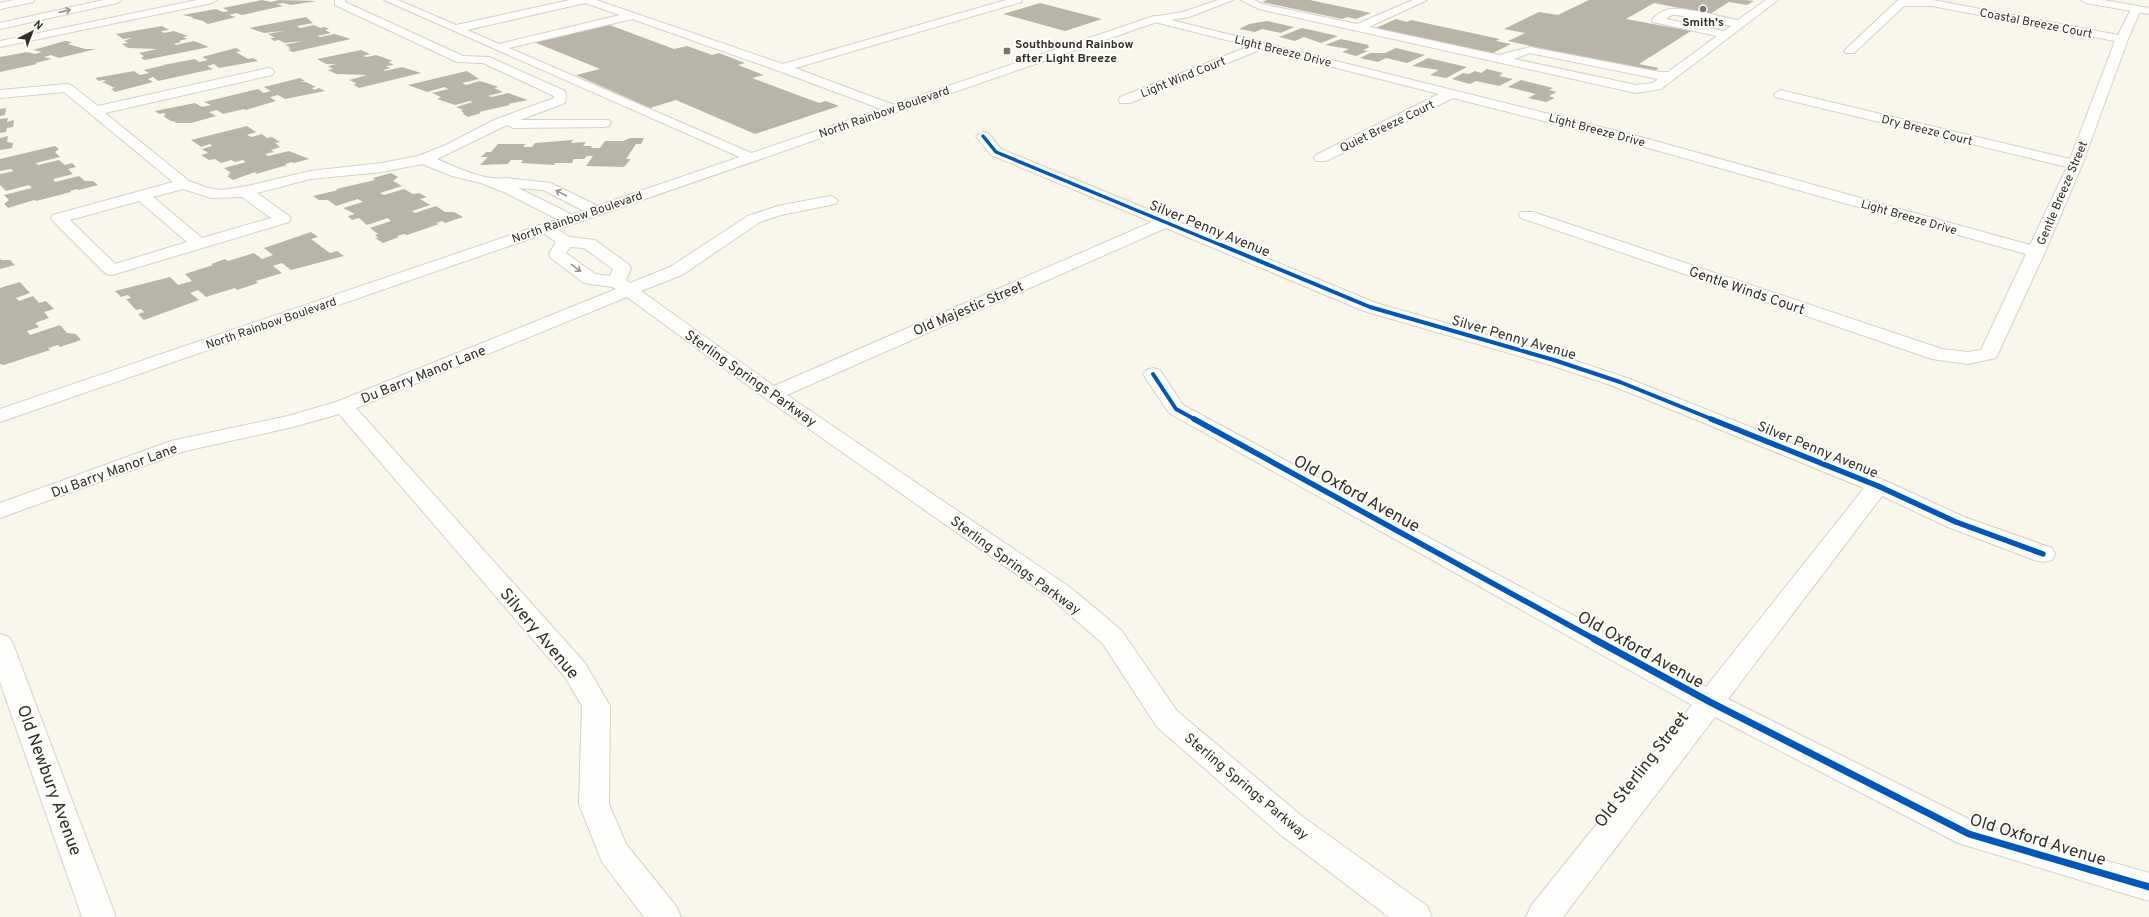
<svg xmlns="http://www.w3.org/2000/svg" width="2149" height="917" font-family="Overpass,sans-serif">
<style>
.building{fill:#b8b5a8}
.lines{fill:none;stroke-linecap:round;stroke-linejoin:round}
.minor-casing{stroke:#d4d2c6;stroke-width:2}
.major-casing{stroke:#d4d2c6;stroke-width:2}
.highway-casing{stroke:#d4d2c6;stroke-width:2}
.minor{fill:#fefefc;fill-rule:evenodd}
.major{fill:#fefefc;fill-rule:evenodd}
.highway{fill:#fefefc;fill-rule:evenodd}
.cycleway-far3-casing{stroke:#fff;stroke-width:5}
.cycleway-far2-casing{stroke:#fff;stroke-width:6}
.cycleway-far1-casing{stroke:#fff;stroke-width:8}
.cycleway-casing{stroke:#fff;stroke-width:10}
.cycleway-far3{stroke:#0057b8;stroke-width:3.5}
.cycleway-far2{stroke:#0057b8;stroke-width:4}
.cycleway-far1{stroke:#0057b8;stroke-width:5.5}
.cycleway{stroke:#0057b8;stroke-width:7}
.oneway{stroke:#98978f}
.poi-dot{fill:#787669;stroke:#fff;stroke-width:1.5}
.labels{text-anchor:middle;stroke-width:3.5;stroke-linejoin:round;paint-order:stroke}
.far-poi-label{font-size:12px;font-weight:bold;fill:#323022;stroke:#fff}
.far-street-label{font-size:12px;fill:#323022;stroke:#fff}
.street-label{font-size:14px;fill:#323022;stroke:#fff}
.near-street-label{font-size:17px;fill:#323022;stroke:#fff}
</style>
<rect width="100%" height="100%" fill="#f9f7ec"/>
<!-- building -->
<g class="building">
<polygon points="262,0 271,2 279,0 317,1 291,5 283,3 277,4 283,6 242,15 236,13 229,15 236,17 208,24 203,21 191,18 194,17 192,17 183,15 216,9 223,12 229,11 223,8"/>
<polygon points="1267,0 1310,0 1371,13 1356,19 1347,17 1342,19 1262,2"/>
<polygon points="1589,0 1746,0 1754,1 1747,5 1729,2 1710,14 1654,3 1626,19 1691,31 1639,64 1659,68 1652,73 1508,41 1525,33 1504,29 1539,12 1558,15"/>
<polygon points="1040,3 1102,19 1065,31 1003,14"/>
<polygon points="306,17 313,23 297,26 300,28 314,25 320,28 325,27 329,29 325,30 331,33 317,36 320,37 335,34 351,39 293,52 288,50 291,49 288,48 290,47 285,45 302,41 285,43 279,40 274,41 270,38 275,38 268,34 283,31 264,33 249,28"/>
<polygon points="1396,19 1407,22 1411,20 1500,39 1496,41 1511,44 1491,54 1376,28"/>
<polygon points="1267,21 1294,27 1281,33 1262,29 1255,32 1239,29 1249,24"/>
<polygon points="607,24 674,49 687,46 712,55 719,53 745,63 738,65 764,75 752,78 819,103 826,101 839,106 755,134 676,100 650,108 576,75 600,69 534,42"/>
<polygon points="162,26 169,30 161,31 164,33 174,31 188,36 183,37 187,39 179,41 181,42 174,44 176,45 194,41 209,47 145,60 141,58 144,56 139,53 157,49 128,48 122,44 128,43 124,41 132,38 123,39 116,34"/>
<polygon points="1302,28 1338,36 1321,43 1304,37 1295,41 1279,37"/>
<polygon points="1341,39 1369,45 1367,46 1370,47 1363,50 1368,51 1356,56 1342,52 1349,49 1325,45"/>
<polygon points="65,41 72,42 68,44 85,49 96,49 59,58 51,55 44,57 52,59 35,63 37,64 0,72 0,57 27,52 35,54 42,52 33,50"/>
<polygon points="236,48 241,51 236,52 248,59 253,58 258,61 219,68 214,64 207,66 213,69 158,81 153,77 148,79 153,82 115,92 111,89 115,88 102,82 106,81 104,80 99,81 95,78 134,71 140,75 149,73 144,70 165,65 163,65 195,59 199,62 208,60 202,57"/>
<polygon points="1396,48 1425,55 1407,63 1386,58 1378,62 1360,58 1370,53 1385,53"/>
<polygon points="361,50 370,54 363,56 367,57 376,55 393,61 388,62 394,65 386,66 390,68 383,70 385,71 402,67 421,73 359,88 354,85 356,83 349,80 367,75 336,74 328,70 333,69 328,66 336,64 326,64 317,59"/>
<polygon points="1428,58 1467,67 1446,78 1430,75 1439,70 1412,66"/>
<polygon points="1487,69 1503,73 1499,76 1513,79 1499,86 1476,81 1470,84 1452,79 1463,73 1469,74 1475,71 1481,73"/>
<polygon points="467,71 479,79 462,83 466,85 480,81 499,87 494,88 503,92 488,96 492,97 508,93 528,100 508,104 510,105 479,112 481,113 468,117 462,113 464,113 461,111 463,110 456,107 473,102 470,101 455,105 437,99 441,97 432,93 448,89 445,87 427,92 408,85"/>
<polygon points="300,78 305,81 300,82 306,82 316,87 312,88 314,90 319,88 325,91 285,99 278,95 270,97 276,101 246,110 244,109 223,114 217,110 209,112 216,116 191,123 174,123 177,122 171,121 163,116 166,115 164,113 159,114 155,111 195,103 202,107 211,105 204,102 258,89 264,93 271,91 264,87"/>
<polygon points="1521,80 1553,88 1549,90 1557,92 1549,96 1555,98 1546,102 1528,98 1536,94 1508,87"/>
<polygon points="6,108 5,115 0,116 0,109"/>
<polygon points="8,118 7,122 14,120 13,127 7,128 6,132 0,133 0,119"/>
<polygon points="247,126 256,132 247,135 251,137 262,134 267,138 272,137 280,142 275,143 280,147 271,150 274,152 265,154 268,156 289,151 309,159 294,163 292,162 285,164 287,165 256,174 255,172 233,180 227,176 230,175 228,174 231,173 224,168 246,162 243,160 235,162 231,160 221,163 215,159 209,160 201,155 208,153 202,149 212,146 210,144 201,147 191,140"/>
<polygon points="8,136 7,142 13,143 12,148 0,150 0,138"/>
<polygon points="630,138 644,138 641,144 636,144 626,159 631,159 624,167 586,166 593,156 587,156 584,159 574,159 572,163 555,163 554,165 521,163 523,160 511,160 508,164 480,165 488,157 481,157 486,152 491,152 498,144 526,144 523,147 532,147 535,143 573,140 571,143 586,142 583,146 592,146 591,148 600,148 605,141 623,141"/>
<polygon points="55,146 59,149 55,152 60,157 36,163 38,165 59,160 65,165 72,163 76,167 68,169 73,174 53,179 55,182 79,176 85,181 93,181 98,185 79,190 77,189 70,191 71,192 36,201 34,200 8,208 4,204 9,200 4,195 32,188 29,185 6,191 0,185 0,174 14,171 11,169 0,171 0,159"/>
<polygon points="391,173 398,177 393,181 402,186 380,193 384,195 404,189 413,194 419,193 427,197 420,199 430,205 412,211 415,213 436,206 445,212 454,212 463,217 445,223 442,221 436,223 439,224 407,235 404,234 397,236 399,237 383,243 375,238 378,238 375,235 378,234 370,228 391,221 388,218 367,225 359,218 352,220 348,216 355,214 343,208 363,202 358,199 336,206 328,200 319,200 313,196 338,190 336,189 375,180 373,178"/>
<polygon points="311,232 318,237 311,239 330,253 337,251 344,256 291,270 282,263 273,266 282,273 256,281 258,283 237,290 235,288 206,297 198,290 190,293 199,300 144,320 138,314 144,312 141,309 136,310 126,299 131,298 128,295 121,297 115,291 170,277 178,285 192,281 185,274 213,265 211,264 225,259 228,261 254,253 262,259 273,255 264,248"/>
<polygon points="0,258 1,260 10,260 15,265 0,269"/>
<polygon points="20,282 30,293 16,298 19,301 33,296 39,303 46,301 54,309 44,312 49,318 35,323 39,327 27,331 30,335 60,325 67,333 76,334 81,340 60,347 58,345 48,348 50,350 4,365 0,364 0,288"/>
</g>
<g class="lines">
<!-- minor casing -->
<g class="minor-casing">
<g id="minor">
<polygon points="197,0 217,0 212,3 0,47 0,41"/>
<path d="M335,0h10v2l118,54 26,1 76,34 1,3 -1,9 -45,17h89l2,3 -2,3 -5,1 -91,1 -6,-3 -70,34c17,8 51,23 68,19l46,5 51,25 2,3 -2,3h-12l-47,-24 -25,-2 59,29 2,3 -2,3h-12l-59,-30 -25,-10 -29,-7 -30,-12 -40,8 -72,7 -53,14 32,23 2,3 -2,3 -177,53 -6,-1 -53,-53 -2,-3 2,-3 120,-33 -109,-90 -64,6v-8l67,-6 4,1 27,21 170,-38 4,1 2,3 -2,3 -167,38 84,68 19,7 14,2 26,-4 62,-15 72,-8 36,-7 26,-10 50,-26 60,-22v-2l-71,-33 -26,-1 -122,-57zM183,189l28,9 31,-1 29,21 -69,20 -49,-41zM139,201l48,41 -72,22 -45,-44z"/>
<path d="M384,0h14l58,25 114,-25h26l187,64 223,-64h16l-1,2 -226,66 102,38 2,3 -7,4 -113,-42 -147,-52 -123,29 247,107 2,3 -2,3 -5,1zM585,3l35,12 -121,29 -32,-14z"/>
<path d="M1241,0h13l8,4 95,20 56,-24h14l-58,27 130,28 31,-8 130,25h8l49,-36 -64,-14 -1,-2c3,-5 12,-10 18,-11 17,-2 51,8 68,11l28,-20h12l-117,89 -25,4 -377,-84zM1672,15h5l54,11 -7,5 -58,-12zM1530,53l128,26 -5,4 -17,2 -122,-26z"/>
<polygon points="1900,0 1933,0 2118,35 2132,7 2140,7 2141,9 2128,39 2082,165 2045,252 1996,358 1968,364 1932,359 1521,218 1519,215 1521,212 1533,212 1942,349 1968,352 1981,350 2026,254 1627,142 1453,98 1326,161 1316,161 1314,158 1316,155 1439,94 1262,49 1130,103 1120,103 1119,100 1120,97 1250,46 1151,21 1150,19 1151,17 1155,16 1637,136 2030,245 2067,167 1775,97 1774,94 1780,90 2070,159 2115,41 1932,6 1904,6 1854,53 1846,53 1844,51 1846,49 1897,1"/>
<path d="M983,132l5,1 13,16 375,154 185,53 66,22 259,103 78,36 88,31 3,6 -3,6 -9,2 -9,-2 -86,-33 -66,-31 -154,203 249,124 172,50v28l-191,-58 -243,-126 -152,200h-37l5,-11 161,-201 -523,-292 -26,-39 3,-4 7,-2 7,2 23,35 523,282 158,-199 -251,-102 -66,-22 -183,-53 -198,-83 -379,167 284,193 50,42 56,81 126,106 124,89 5,11h-43l-108,-82 -124,-108 -54,-83 -50,-44 -288,-202 -138,-101 -271,111 229,255 25,43 -1,98 17,40 50,62 5,11h-37l-42,-55 -23,-58 3,-98 -17,-29 -226,-263 -46,13 -108,24 -185,67v-15l171,-62 117,-25 48,-14 280,-113 -4,-2 -28,-4 -33,-25 -2,-4 7,-12 -19,-14 2,-3h12l18,12 26,3 33,24 3,4 -5,12 4,3 40,-16 78,-51 30,-10 52,-10 5,2 3,3 -3,3 -54,11 -21,7 -78,53 -41,16 133,95 378,-164 -161,-67 -15,-19zM570,247l14,1 29,21 -3,7 -15,-2 -29,-21z"/>
<polygon points="0,634 9,637 13,644 116,917 82,917 0,682"/>
</g>
</g>
<!-- major casing -->
<g class="major-casing">
<g id="major">
<polygon points="1218,0 1233,0 1189,17 1157,22 0,422 0,409 1151,17 1183,12"/>
<polygon points="2081,0 2104,0 2149,8 2149,14 2086,3"/>
</g>
</g>
<!-- highway casing -->
<g class="highway-casing">
<g id="highway">
<polygon points="14,0 34,0 33,2 0,9 0,3"/>
<polygon points="103,0 122,0 117,3 0,29 0,23"/>
</g>
</g>
<!-- minor -->
<use href="#minor" class="minor"/>
<!-- major -->
<use href="#major" class="major"/>
<!-- highway -->
<use href="#highway" class="highway"/>
<!-- cycleway-far3 casing -->
<g class="cycleway-far3-casing">
<polyline id="cycleway-far3" points="983,136 996,152 1223,246"/>
</g>
<!-- cycleway-far2 casing -->
<g class="cycleway-far2-casing">
<g id="cycleway-far2">
<polyline points="1221,245 1370,307 1554,360 1620,382 1714,420"/>
<polyline points="1153,374 1176,409 1196,420"/>
</g>
</g>
<!-- cycleway-far1 casing -->
<g class="cycleway-far1-casing">
<g id="cycleway-far1">
<polyline points="1194,419 1596,640"/>
<polyline points="1711,419 1878,486 1956,522 2043,554"/>
</g>
</g>
<!-- cycleway casing -->
<g class="cycleway-casing">
<polyline id="cycleway" points="1594,639 1710,702 1969,834 2149,887"/>
</g>
<!-- cycleway-far3 -->
<use href="#cycleway-far3" class="cycleway-far3"/>
<!-- cycleway-far2 -->
<use href="#cycleway-far2" class="cycleway-far2"/>
<!-- cycleway-far1 -->
<use href="#cycleway-far1" class="cycleway-far1"/>
<!-- cycleway -->
<use href="#cycleway" class="cycleway"/>
</g>
<!-- one-way arrows -->
<defs><path id="oneway-shaft" d="M-6 0H5M1.5-3L5.5 0L1.5 3" fill="none" stroke-width="1.6" stroke-linecap="round" stroke-linejoin="round"/></defs>
<g class="oneway">
<use href="#oneway-shaft" transform="translate(65 11) rotate(-13)"/>
<use href="#oneway-shaft" transform="translate(561 193) rotate(-152)"/>
<use href="#oneway-shaft" transform="translate(576 268) rotate(37)"/>
</g>
<!-- markers -->
<g class="poi-dot">
<circle cx="1703" cy="9" r="4"/>
<rect x="1003" y="47" width="8" height="8" rx="2"/>
</g>
<g class="labels">
<!-- far-poi labels -->
<g class="far-poi-label">
<text x="1703" y="26">Smith's</text>
<text x="1015" y="48" text-anchor="start">Southbound Rainbow<tspan x="1015" dy="14">after Light Breeze</tspan></text>
</g>
<!-- far-street labels -->
<g class="far-street-label">
<text transform="translate(2036 23) rotate(11)" y="4">Coastal Breeze Court</text>
<text transform="translate(1283 51) rotate(14)" y="4">Light Breeze Drive</text>
<text transform="translate(1183 77) rotate(-22)" y="4">Light Wind Court</text>
<text transform="translate(884 112) rotate(-19)" y="4">North Rainbow Boulevard</text>
<text transform="translate(1387 126) rotate(-26)" y="4">Quiet Breeze Court</text>
<text transform="translate(1597 130) rotate(15)" y="4">Light Breeze Drive</text>
<text transform="translate(1927 130) rotate(14)" y="4">Dry Breeze Court</text>
<text transform="translate(2062 193) rotate(-67)" y="4">Gentle Breeze Street</text>
<text transform="translate(577 217) rotate(-19)" y="4">North Rainbow Boulevard</text>
<text transform="translate(1909 217) rotate(16)" y="4">Light Breeze Drive</text>
<text transform="translate(271 323) rotate(-19)" y="4">North Rainbow Boulevard</text>
</g>
<!-- street labels -->
<g class="street-label">
<text transform="translate(1210 228) rotate(22)" y="5">Silver Penny Avenue</text>
<text transform="translate(1747 290) rotate(19)" y="5">Gentle Winds Court</text>
<text transform="translate(968 308) rotate(-23)" y="5">Old Majestic Street</text>
<text transform="translate(1514 337) rotate(16)" y="5">Silver Penny Avenue</text>
<text transform="translate(423 374) rotate(-22)" y="5">Du Barry Manor Lane</text>
<text transform="translate(751 378) rotate(35)" y="5">Sterling Springs Parkway</text>
<text transform="translate(1818 449) rotate(22)" y="5">Silver Penny Avenue</text>
<text transform="translate(114 470) rotate(-20)" y="5">Du Barry Manor Lane</text>
<text transform="translate(1016 565) rotate(36)" y="5">Sterling Springs Parkway</text>
<text transform="translate(1247 786) rotate(40)" y="5">Sterling Springs Parkway</text>
</g>
<!-- near-street labels -->
<g class="near-street-label">
<text transform="translate(1357 493) rotate(29)" y="6">Old Oxford Avenue</text>
<text transform="translate(540 633) rotate(50)" y="6">Silvery Avenue</text>
<text transform="translate(1641 649) rotate(29)" y="6">Old Oxford Avenue</text>
<text transform="translate(1641 769) rotate(-52)" y="6">Old Sterling Street</text>
<text transform="translate(50 780) rotate(70)" y="6">Old Newbury Avenue</text>
<text transform="translate(2038 839) rotate(17)" y="6">Old Oxford Avenue</text>
</g>
</g>
<!-- north arrow -->
<g transform="translate(32 32) rotate(42)" stroke="#ffffff" stroke-width="3" paint-order="stroke">
<path d="M0-3L7 15L0 10L-7 15Z" fill="#323022"/>
<text y="-6" font-size="11" font-weight="bold" text-anchor="middle" fill="#323022">N</text>
</g>
</svg>
